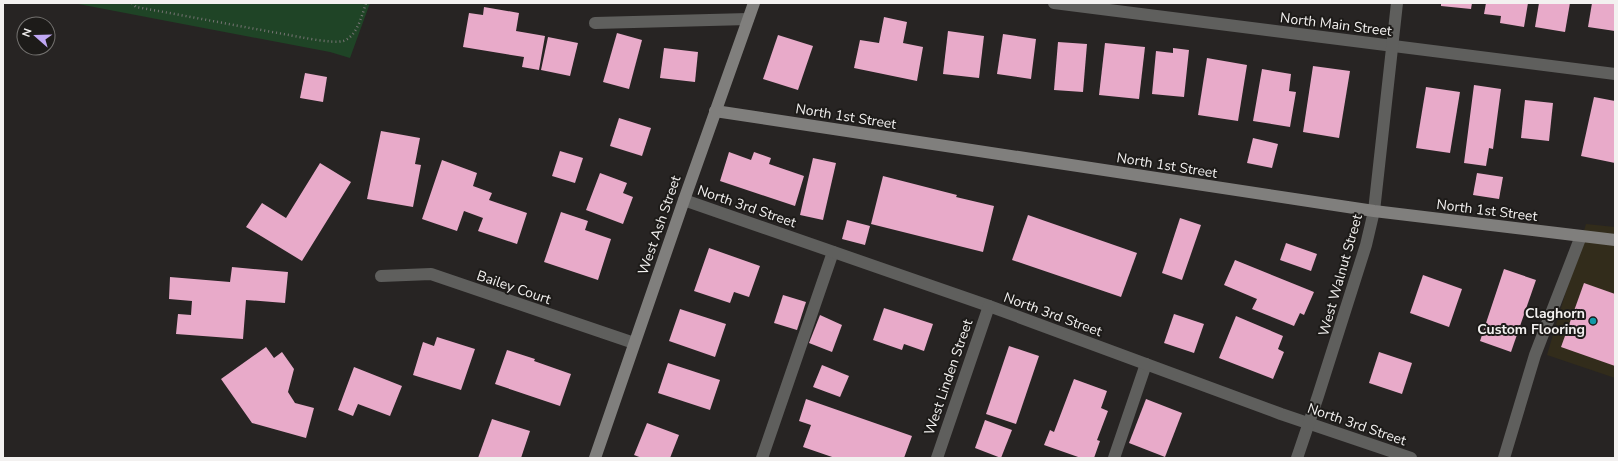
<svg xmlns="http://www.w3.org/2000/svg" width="1618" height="461" font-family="'Nunito Sans',sans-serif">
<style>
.commercial{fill:#322c1b}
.green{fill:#1f4426}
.building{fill:#e8aac9}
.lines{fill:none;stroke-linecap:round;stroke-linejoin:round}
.path{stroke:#767473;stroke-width:2.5;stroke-dasharray:1 3;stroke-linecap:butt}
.lane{stroke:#5f5f5d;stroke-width:12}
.street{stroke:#5f5f5d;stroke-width:12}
.secondary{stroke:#807f7d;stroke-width:12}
.culture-dot{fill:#0f9aa8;stroke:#1d1b19;stroke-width:1.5}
.labels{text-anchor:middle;stroke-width:4;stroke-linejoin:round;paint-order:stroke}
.street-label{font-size:14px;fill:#f3f1f0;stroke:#1d1b19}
.poi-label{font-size:14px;font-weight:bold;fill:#f3f1f0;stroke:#1d1b19;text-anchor:end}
</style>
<rect width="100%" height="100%" fill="#272423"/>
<!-- commercial -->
<polygon class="commercial" points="1586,224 1615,227 1615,378 1547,355"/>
<!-- green -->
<polygon class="green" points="73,3 370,3 350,58 330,52"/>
<!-- building -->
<g class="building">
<polygon points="1441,3 1472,3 1471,9 1441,6"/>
<polygon points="1486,3 1528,3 1524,27 1500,23 1501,16 1484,14"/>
<polygon points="1539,3 1570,3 1565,32 1535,27"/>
<polygon points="1592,3 1615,3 1615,31 1588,27"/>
<polygon points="484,7 519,13 516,31 545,36 539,70 522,67 524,57 463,47 469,13 483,15"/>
<polygon points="884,17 907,22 903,43 923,47 917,81 854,68 860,40 879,43"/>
<polygon points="948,31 984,36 979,78 943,74"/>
<polygon points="617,33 642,40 629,89 603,82"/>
<polygon points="1003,34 1036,39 1031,79 997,74"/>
<polygon points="778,35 813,46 798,90 763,79"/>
<polygon points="548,37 578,43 570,76 541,70"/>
<polygon points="1058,42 1087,44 1083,92 1054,90"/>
<polygon points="1105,43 1145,47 1139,99 1099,95"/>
<polygon points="664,48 698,52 695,82 660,78"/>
<polygon points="1173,48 1189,50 1184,97 1152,94 1156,51 1173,53"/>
<polygon points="1207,58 1247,65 1238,121 1198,115"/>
<polygon points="1313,66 1350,71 1339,138 1303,132"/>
<polygon points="1262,69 1291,74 1289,91 1296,92 1290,127 1253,121"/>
<polygon points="305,73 327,77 323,102 300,98"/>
<polygon points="1474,85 1501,89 1493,149 1489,148 1486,166 1464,163"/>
<polygon points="1426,87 1460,92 1450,153 1416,148"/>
<polygon points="1594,97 1615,101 1615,163 1581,156"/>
<polygon points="1525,100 1553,103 1549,141 1521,138"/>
<polygon points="619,118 651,128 642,156 610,146"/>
<polygon points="381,131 420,138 415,164 421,165 413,207 367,199"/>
<polygon points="1253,138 1278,144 1272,168 1247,163"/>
<polygon points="560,151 583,158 575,183 552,176"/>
<polygon points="729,152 751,160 754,152 771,158 769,164 804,176 795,206 720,181"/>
<polygon points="813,158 836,163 823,220 800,215"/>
<polygon points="442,160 477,173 473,186 492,193 489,200 527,213 517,244 478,231 483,218 464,211 457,231 422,219"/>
<polygon points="320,163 351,182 302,261 246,227 262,203 286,218"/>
<polygon points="600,173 627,183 623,193 633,197 623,224 586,210"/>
<polygon points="1477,173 1503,177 1499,199 1473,195"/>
<polygon points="883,176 957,195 956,197 994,206 983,252 871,224"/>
<polygon points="561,212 588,221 585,230 611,239 598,280 544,262"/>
<polygon points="1028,215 1137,253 1121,297 1012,260"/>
<polygon points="1180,218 1201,225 1182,280 1162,273"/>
<polygon points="847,220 870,226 865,245 842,239"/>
<polygon points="1286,243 1317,254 1311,271 1280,260"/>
<polygon points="709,248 760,266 749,297 734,292 730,303 694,291"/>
<polygon points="1235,260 1314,292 1304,315 1300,313 1294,326 1252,309 1257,299 1224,285"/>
<polygon points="232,267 288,272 285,303 246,300 243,339 176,334 178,314 191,315 192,301 169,299 170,277 230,282"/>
<polygon points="1504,269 1536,280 1511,352 1480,341"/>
<polygon points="1423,275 1462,289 1449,327 1410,313"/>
<polygon points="1584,283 1615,294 1615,366 1561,347"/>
<polygon points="783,295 806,302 797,330 774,323"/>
<polygon points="884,308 933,324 924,351 904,344 902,350 873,340"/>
<polygon points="680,309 726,324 715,357 669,341"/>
<polygon points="1174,314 1204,324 1194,353 1164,343"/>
<polygon points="820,315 842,325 832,352 809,343"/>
<polygon points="1236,316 1283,336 1278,349 1284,352 1273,379 1219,358"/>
<polygon points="437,337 475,349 461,390 413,375 423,342 434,346"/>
<polygon points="1009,346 1039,356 1016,424 986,414"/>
<polygon points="266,347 274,358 282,352 294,369 288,392 295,403 314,408 306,438 252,423 221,379"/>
<polygon points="507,350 535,359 534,361 571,374 560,406 495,384"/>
<polygon points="1379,352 1412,363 1402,394 1369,383"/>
<polygon points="668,363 720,380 710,410 658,393"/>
<polygon points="822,365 849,376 840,397 813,387"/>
<polygon points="354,367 402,386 390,416 358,404 353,416 338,410"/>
<polygon points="1074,379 1107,391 1101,408 1108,411 1097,440 1100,441 1094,458 1081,458 1044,445 1050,430 1054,432"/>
<polygon points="806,399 912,436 904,458 835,458 803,447 811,425 799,421"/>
<polygon points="1146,399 1182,413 1165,457 1129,443"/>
<polygon points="492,419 530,431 521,458 478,458"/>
<polygon points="985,420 1012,430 1001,458 975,448"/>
<polygon points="647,423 679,435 670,458 642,458 634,455"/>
</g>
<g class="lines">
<!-- path -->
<path class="path" d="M132,3l4,4c51,9 102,19 153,28 11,2 44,9 54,6 14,-4 19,-26 23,-38"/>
<!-- lane -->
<g class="lane">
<polyline points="762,458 833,252"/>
<polyline points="1114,458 1146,364"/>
</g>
<!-- street -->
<g class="street">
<polyline points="1054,3 1615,74"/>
<polyline points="595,23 748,19"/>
<polyline points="684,200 989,306 1281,414 1411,458"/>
<polyline points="381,276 431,274 634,343"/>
<polyline points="937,458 989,306"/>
<polyline points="1297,458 1318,396 1366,245 1374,211 1397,3"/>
<polyline points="1504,458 1535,355 1581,236"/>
</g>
<!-- secondary -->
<g class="secondary">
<polyline points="715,111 1374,211 1615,240"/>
<polyline points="595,458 684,200 754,3"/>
</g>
</g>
<!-- markers -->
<circle class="culture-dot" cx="1593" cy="321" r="4"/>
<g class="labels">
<!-- street labels -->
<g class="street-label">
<text transform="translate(1336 24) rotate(7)" y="5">North Main Street</text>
<text transform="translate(846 116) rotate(9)" y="5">North 1st Street</text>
<text transform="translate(1167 165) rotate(9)" y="5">North 1st Street</text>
<text transform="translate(747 206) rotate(19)" y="5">North 3rd Street</text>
<text transform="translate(1487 210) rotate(7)" y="5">North 1st Street</text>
<text transform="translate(659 225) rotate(-71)" y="5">West Ash Street</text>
<text transform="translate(1340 275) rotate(-74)" y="5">West Walnut Street</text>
<text transform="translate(514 287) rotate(19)" y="5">Bailey Court</text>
<text transform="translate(1053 314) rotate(20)" y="5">North 3rd Street</text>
<text transform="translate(948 377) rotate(-71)" y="5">West Linden Street</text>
<text transform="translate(1357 424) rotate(19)" y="5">North 3rd Street</text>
</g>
<!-- poi labels -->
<g class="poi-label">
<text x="1585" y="318">Claghorn<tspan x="1585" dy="16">Custom Flooring</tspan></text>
</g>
</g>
<!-- border -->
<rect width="1618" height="461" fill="none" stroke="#f3f1f0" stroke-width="8"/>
<!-- north arrow -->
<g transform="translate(36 36) rotate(290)"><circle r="19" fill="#1d1b19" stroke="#73716f"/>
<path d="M0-3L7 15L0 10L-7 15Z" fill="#c0a8f4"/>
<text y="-6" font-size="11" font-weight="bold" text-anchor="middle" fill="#f3f1f0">N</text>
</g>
</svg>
